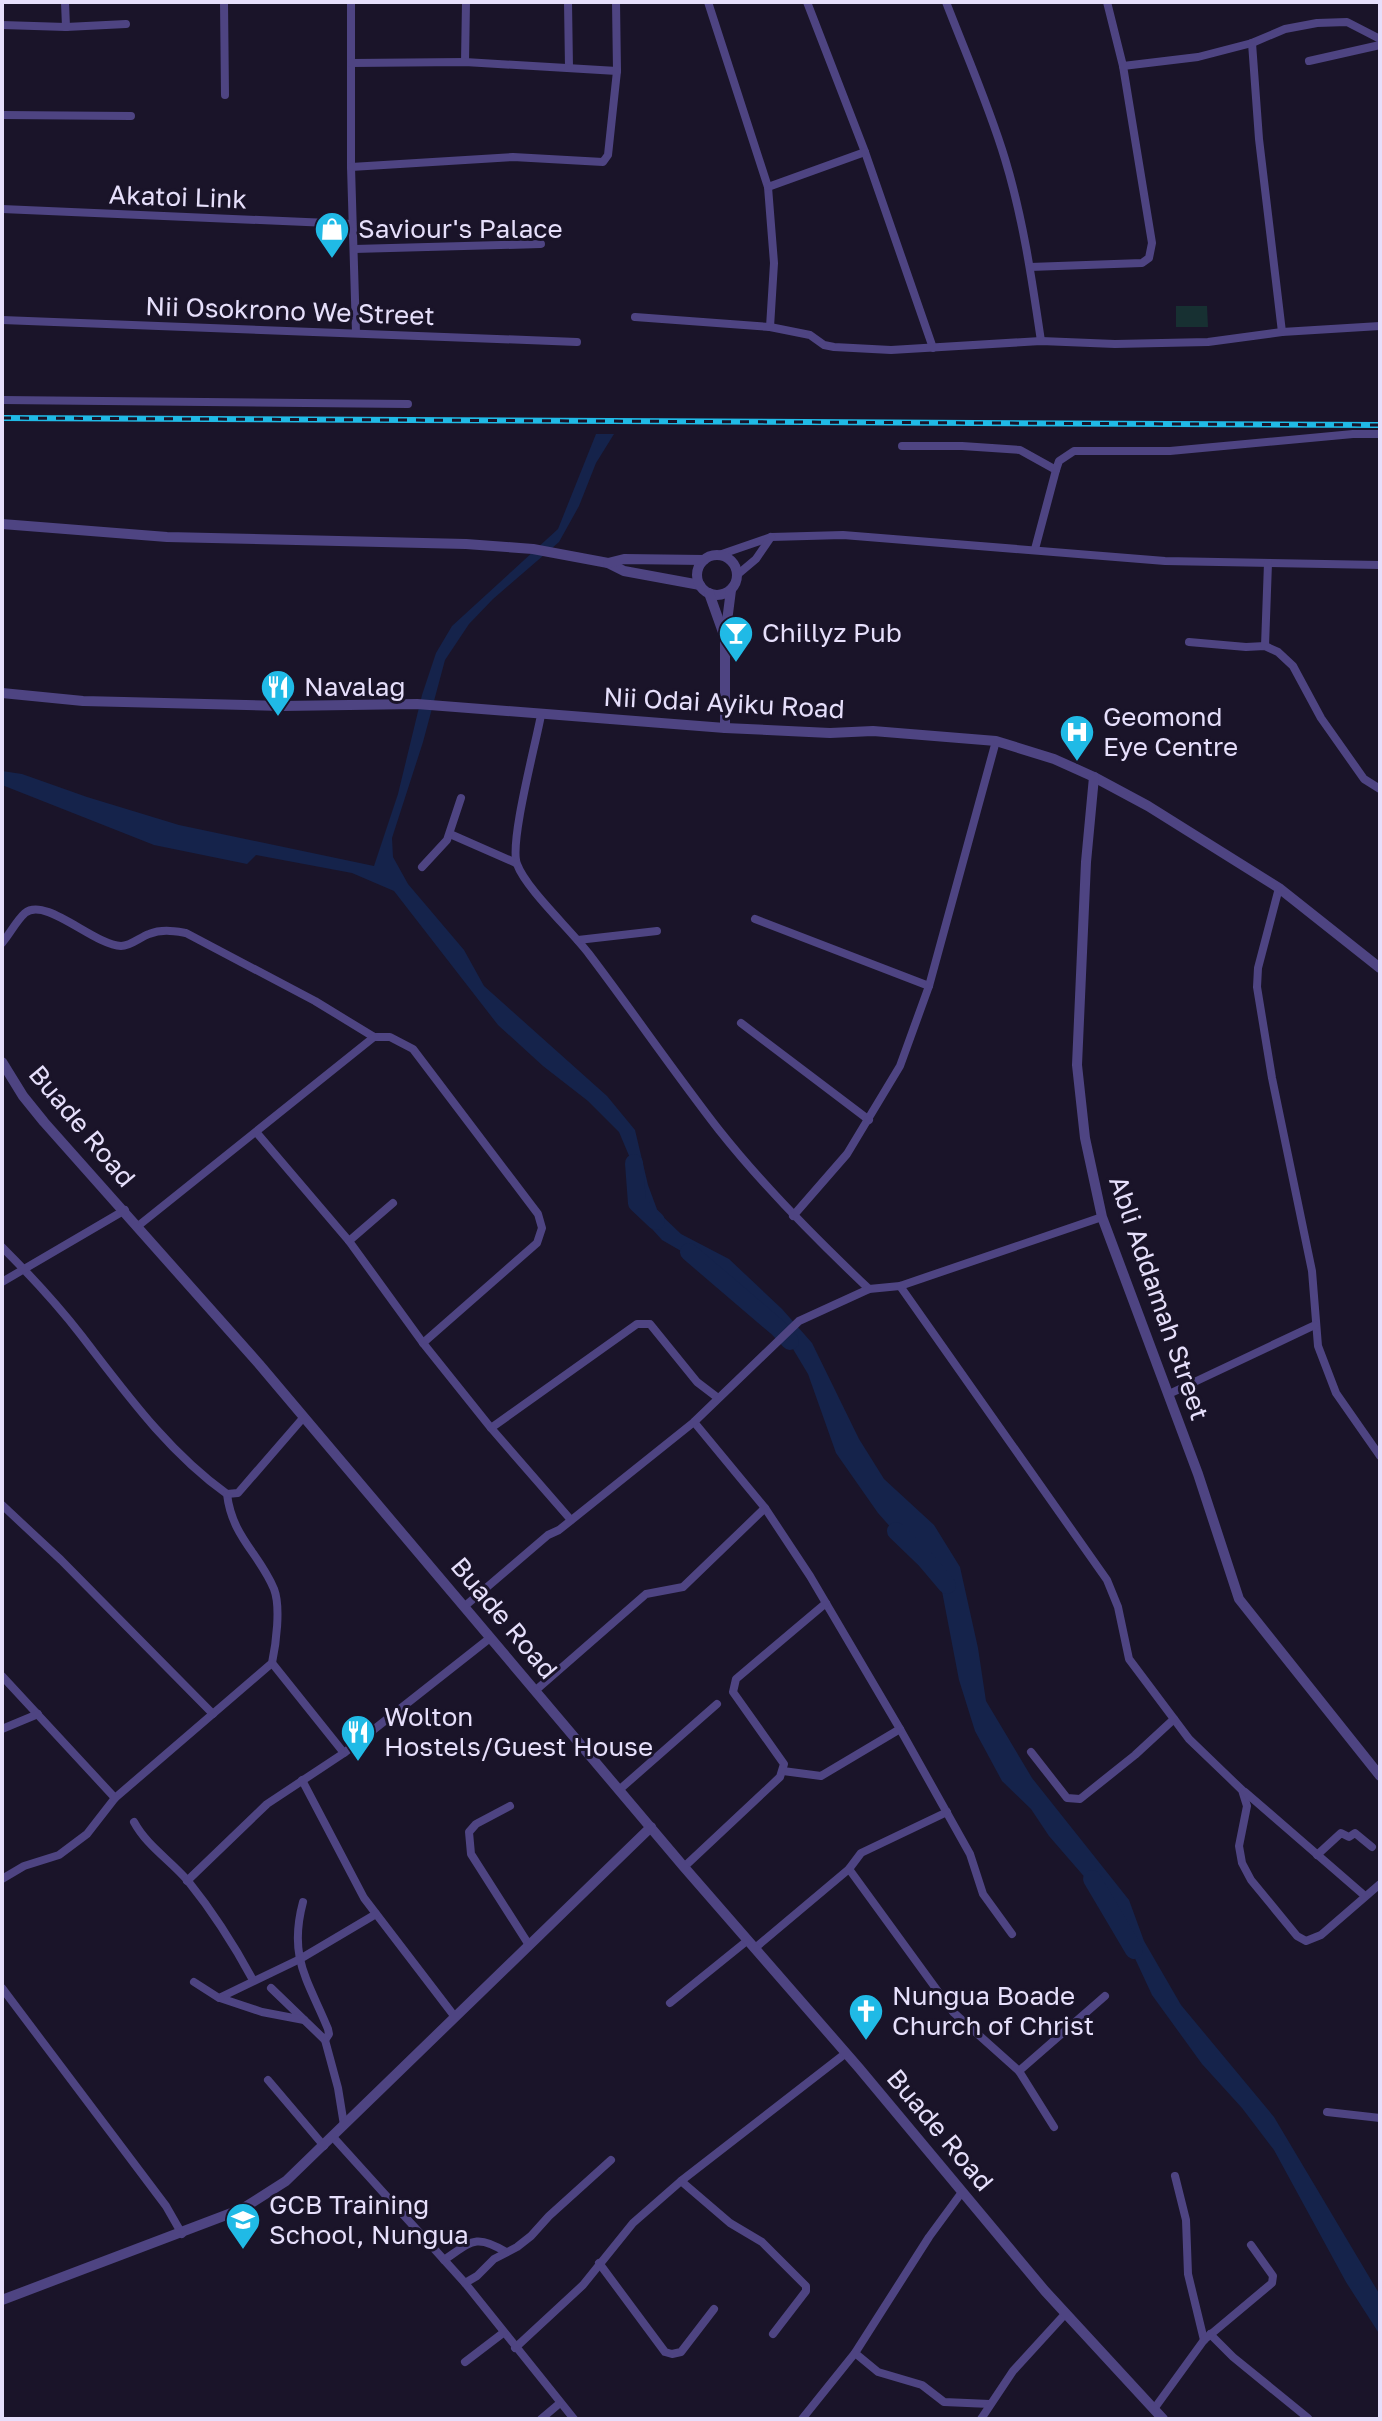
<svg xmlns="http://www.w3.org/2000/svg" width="1382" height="2421" font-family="'Golos Text',sans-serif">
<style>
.green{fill:#173032}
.water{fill:#15234b}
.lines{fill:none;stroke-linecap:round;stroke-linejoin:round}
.river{stroke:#15234b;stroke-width:18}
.minor{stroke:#4e4482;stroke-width:8}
.tertiary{stroke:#4e4482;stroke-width:10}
.rail-casing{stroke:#20bae6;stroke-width:6}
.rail{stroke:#1a1429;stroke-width:3;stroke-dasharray:9;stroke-linecap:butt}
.labels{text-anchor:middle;stroke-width:6;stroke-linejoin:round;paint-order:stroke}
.street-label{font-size:26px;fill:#e6dffb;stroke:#1a1429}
.poi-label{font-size:26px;fill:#e6dffb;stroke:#1a1429;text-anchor:start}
</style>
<rect width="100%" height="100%" fill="#1a1429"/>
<!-- green -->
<polygon class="green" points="1176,306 1207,306 1208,327 1176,327"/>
<!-- water -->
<polygon class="water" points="596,434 614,434 596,463 579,506 559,542 493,599 469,624 445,660 423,742 392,838 393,857 408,884 464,950 484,986 607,1096 635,1130 648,1185 658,1212 681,1234 729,1259 782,1309 812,1343 859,1439 884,1479 934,1525 960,1567 978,1648 986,1701 1032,1778 1129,1900 1144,1941 1181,2005 1274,2117 1380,2295 1380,2335 1346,2282 1274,2150 1242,2108 1202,2064 1152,1995 1132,1952 1117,1909 1101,1896 1049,1836 1031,1809 1002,1781 975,1731 959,1680 941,1586 927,1556 901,1539 878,1513 836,1453 808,1374 793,1349 767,1315 733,1281 662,1240 643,1219 630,1158 619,1132 588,1101 543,1066 498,1025 394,891 352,873 256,855 247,864 154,845 2,785 2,771 22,774 87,797 179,825 374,866 398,794 422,695 436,653 452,626 558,529"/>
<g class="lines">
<!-- river -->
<g class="river">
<polyline points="634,1163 637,1203 656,1221"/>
<polyline points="689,1252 778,1328 790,1341"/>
<polyline points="896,1531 925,1559 947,1585"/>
<polyline points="1092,1879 1134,1950"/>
</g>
<!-- minor -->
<g class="minor">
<polyline points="65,2 66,27"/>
<polyline points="224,2 225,95"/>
<polyline points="351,2 351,167 356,333"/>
<polyline points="568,2 569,68"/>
<polyline points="708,2 768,187 774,263 770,327"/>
<polyline points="807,2 865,152 933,348"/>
<path d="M946,2c20,52 43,104 59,157 18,59 27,121 36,182"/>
<polyline points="2,25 66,27 126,24"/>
<polyline points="1252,43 1259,139 1282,332"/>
<polyline points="1309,61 1380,45"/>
<polyline points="465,62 466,2"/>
<polyline points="351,63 465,62 617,71"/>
<polyline points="1123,66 1198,57 1252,43 1285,29 1317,23 1347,22 1380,39"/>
<polyline points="2,115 131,116"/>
<polyline points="351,167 513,157 603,162 608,155 617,71 616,2"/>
<polyline points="768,187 865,152"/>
<polyline points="2,209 352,224"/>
<polyline points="354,249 541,244"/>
<polyline points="1030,267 1142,263 1149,258 1152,243 1123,66 1107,2"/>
<polyline points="635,317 770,327 810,335 824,345 834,347 891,350 1041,341 1115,344 1208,342 1282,332 1380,326"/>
<polyline points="2,320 577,342"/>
<polyline points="2,400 408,404"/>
<polyline points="902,446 962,446 1020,450 1056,470"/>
<polyline points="1035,549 1056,470 1059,461 1074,451 1170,451 1353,434 1380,434"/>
<polyline points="719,555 771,537 843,535 1165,561 1380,565"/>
<polyline points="737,575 756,559 771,537"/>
<polyline points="1189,642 1246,647 1265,646 1278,652 1293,666 1321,718 1364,779 1380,789"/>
<polyline points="1265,646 1268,563"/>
<path d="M541,715c-5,28 -32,128 -24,149 9,25 54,66 72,90 44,58 85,118 130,176 46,58 97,109 150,159"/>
<polyline points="450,834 516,863"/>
<polyline points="422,867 447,840 461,798"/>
<polyline points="1279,888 1258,968 1257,987 1272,1078 1312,1271 1318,1346 1336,1393 1380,1456"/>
<polyline points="755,919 929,986"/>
<polyline points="578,940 657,931"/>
<path d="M2,943c8,-9 14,-22 23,-30 20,-17 69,32 96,33 10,0 19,-9 28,-12 13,-5 24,-3 37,-1l129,68 59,36h16l23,12 125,165 4,14 -5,15 -114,100"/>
<polyline points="741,1023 869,1120"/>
<polyline points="257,1133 349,1241 423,1343 491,1428 571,1520"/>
<polyline points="793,1216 847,1154 900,1066 929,986 996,741"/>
<polyline points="138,1226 374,1037"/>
<polyline points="349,1241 393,1203"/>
<path d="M2,1247c28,28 55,57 79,88 44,57 87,117 146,159 5,43 32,59 47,95 7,18 2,55 -2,74l-157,135 -28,36 -28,21 -35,11 -22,13"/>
<polyline points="2,1282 125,1210"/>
<polyline points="900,1286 1107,1580 1118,1607 1129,1659 1189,1739 1242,1790 1247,1806 1239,1846 1242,1863 1251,1880 1297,1936 1306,1941 1321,1935 1380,1884"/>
<polyline points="1169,1394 1315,1325"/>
<polyline points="694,1422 765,1508 810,1576 900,1729 970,1854 983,1894 1012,1934"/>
<polyline points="491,1428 637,1324 650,1324 697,1382 718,1398"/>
<polyline points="227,1494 238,1493 303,1418"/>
<polyline points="2,1505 61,1560 213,1714"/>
<polyline points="465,1606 548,1535 559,1530 694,1422 799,1321 869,1289 900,1286 1102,1217"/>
<polyline points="272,1663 344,1753"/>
<polyline points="2,1676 115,1798"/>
<polyline points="536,1690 646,1594 683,1587 765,1508"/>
<polyline points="2,1729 38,1714"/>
<polyline points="1031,1752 1067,1798 1080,1799 1135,1755 1174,1719"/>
<polyline points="783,1771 821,1776 900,1729"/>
<polyline points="302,1780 364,1898 455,2017"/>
<polyline points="619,1790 717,1704"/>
<polyline points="1245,1792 1365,1896"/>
<polyline points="510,1806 476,1824 469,1832 471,1854 529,1945"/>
<path d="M134,1822c13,24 36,38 54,59 25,31 46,64 65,99"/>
<polyline points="1317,1855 1341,1833 1349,1837 1355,1833 1372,1847"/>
<polyline points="684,1867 780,1777 784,1764 733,1692 736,1679 826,1603"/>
<polyline points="849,1869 953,2012 1019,2071 1054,2127"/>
<polyline points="187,1881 267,1804 344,1753 490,1638"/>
<path d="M303,1902c-15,56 5,78 25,127l1,5 -4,6"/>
<polyline points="755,1948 849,1869 861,1853 947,1812"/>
<polyline points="194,1982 219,1998 300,1959 376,1914"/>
<polyline points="2,1988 166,2206 182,2234"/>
<polyline points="271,1988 325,2040 338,2088 344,2125"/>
<polyline points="220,1998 262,2012 304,2020"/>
<polyline points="670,2003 748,1940"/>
<polyline points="1019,2071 1105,1996"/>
<polyline points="268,2080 324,2146"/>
<polyline points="1327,2112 1380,2118"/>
<polyline points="333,2137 465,2283 574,2419"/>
<polyline points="1175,2176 1186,2220 1188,2274 1204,2340"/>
<polyline points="681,2181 730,2223 762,2242 806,2286 806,2291 773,2334"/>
<path d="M444,2260c27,-18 31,-27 62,-8"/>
<polyline points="599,2263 665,2352 672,2354 681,2352 714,2309"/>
<polyline points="465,2283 477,2276 494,2259 517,2247 531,2236 549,2216 611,2160"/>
<polyline points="1210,2334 1233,2357 1308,2418"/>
<polyline points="515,2348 583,2285 633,2223 681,2181 846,2053"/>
<polyline points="855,2353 878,2372 922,2385 944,2402 990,2404"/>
<polyline points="465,2362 503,2333"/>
<polyline points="1154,2409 1204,2340 1272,2283 1273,2276 1251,2245"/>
<polyline points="541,2419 560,2403"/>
<polyline points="802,2419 855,2353 929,2237 962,2192"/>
<polyline points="981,2419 1013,2371 1066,2313"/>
</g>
<!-- tertiary -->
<g class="tertiary">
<polyline points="2,524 167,537 466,544 533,549 608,563 624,571 700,585"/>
<circle cx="717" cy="575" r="20"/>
<polyline points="608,563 624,559 704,560"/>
<polyline points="709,593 724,635"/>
<polyline points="2,693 83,701 282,706 417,704 725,728 830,733 873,731 996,741 1054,759 1094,777 1148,806 1279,888 1380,968"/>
<polyline points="725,728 725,637 731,590"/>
<polyline points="1094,777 1086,862 1077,1065 1085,1138 1102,1217 1198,1474 1239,1599 1380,1776"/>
<polyline points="2,1062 23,1096 44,1122 259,1364 684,1867 859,2068 1045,2291 1163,2419"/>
<polyline points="2,2300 242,2209 286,2181 651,1827"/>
</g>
<!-- rail casing -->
<g class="rail-casing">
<polyline id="rail" points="2,418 1380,425"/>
</g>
<!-- rail -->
<use href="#rail" class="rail"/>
</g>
<!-- icons -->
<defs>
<g id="shop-pin" transform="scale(1.8)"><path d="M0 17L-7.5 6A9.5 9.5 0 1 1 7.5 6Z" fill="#20bae6" stroke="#1a1429"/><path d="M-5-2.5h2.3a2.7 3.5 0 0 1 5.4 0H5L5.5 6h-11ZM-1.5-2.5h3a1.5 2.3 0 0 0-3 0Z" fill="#fff"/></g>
<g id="bar-pin" transform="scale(1.8)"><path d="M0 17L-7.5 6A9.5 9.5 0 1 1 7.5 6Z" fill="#20bae6" stroke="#1a1429"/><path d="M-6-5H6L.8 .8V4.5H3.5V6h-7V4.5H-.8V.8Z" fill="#fff"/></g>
<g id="restaurant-pin" transform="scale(1.8)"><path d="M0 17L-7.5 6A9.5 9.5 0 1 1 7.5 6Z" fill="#20bae6" stroke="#1a1429"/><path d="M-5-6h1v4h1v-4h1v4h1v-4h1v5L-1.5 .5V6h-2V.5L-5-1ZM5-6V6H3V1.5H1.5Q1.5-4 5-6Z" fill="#fff"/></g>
<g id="hospital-pin" transform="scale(1.8)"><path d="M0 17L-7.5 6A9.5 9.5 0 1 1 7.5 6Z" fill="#20bae6" stroke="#1a1429"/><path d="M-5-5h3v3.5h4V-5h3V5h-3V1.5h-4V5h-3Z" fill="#fff"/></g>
<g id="church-pin" transform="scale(1.8)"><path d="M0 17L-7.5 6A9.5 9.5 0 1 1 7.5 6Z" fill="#20bae6" stroke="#1a1429"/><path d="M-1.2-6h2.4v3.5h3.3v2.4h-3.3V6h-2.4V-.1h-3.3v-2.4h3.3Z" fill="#fff"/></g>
<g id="school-pin" transform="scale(1.8)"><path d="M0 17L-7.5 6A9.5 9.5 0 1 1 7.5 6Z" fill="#20bae6" stroke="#1a1429"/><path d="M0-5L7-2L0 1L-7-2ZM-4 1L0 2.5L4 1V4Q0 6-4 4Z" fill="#fff"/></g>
</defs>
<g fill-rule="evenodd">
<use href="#shop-pin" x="332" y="229"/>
<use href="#bar-pin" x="736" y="633"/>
<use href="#restaurant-pin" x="278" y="687"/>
<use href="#hospital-pin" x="1077" y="732"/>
<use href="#restaurant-pin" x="358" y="1732"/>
<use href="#church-pin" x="866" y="2011"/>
<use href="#school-pin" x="243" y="2220"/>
</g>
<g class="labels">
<!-- street labels -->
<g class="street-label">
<text transform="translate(178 197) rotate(2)" y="9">Akatoi Link</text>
<text transform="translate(290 311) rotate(2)" y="9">Nii Osokrono We Street</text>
<text transform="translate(724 703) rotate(3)" y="9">Nii Odai Ayiku Road</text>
<text transform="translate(82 1126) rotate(50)" y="9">Buade Road</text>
<text transform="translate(1159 1298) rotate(71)" y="9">Abli Addamah Street</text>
<text transform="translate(504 1618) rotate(50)" y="9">Buade Road</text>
<text transform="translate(940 2130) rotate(50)" y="9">Buade Road</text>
</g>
<!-- poi labels -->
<g class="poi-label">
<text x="358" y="238">Saviour's Palace</text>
<text x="762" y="642">Chillyz Pub</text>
<text x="304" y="696">Navalag</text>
<text x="1103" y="726">Geomond<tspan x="1103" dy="30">Eye Centre</tspan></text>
<text x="384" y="1726">Wolton<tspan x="384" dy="30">Hostels/Guest House</tspan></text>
<text x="892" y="2005">Nungua Boade<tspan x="892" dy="30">Church of Christ</tspan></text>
<text x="269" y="2214">GCB Training<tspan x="269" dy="30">School, Nungua</tspan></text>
</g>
</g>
<!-- border -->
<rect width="1382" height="2421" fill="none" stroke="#e6dffb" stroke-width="8"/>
</svg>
